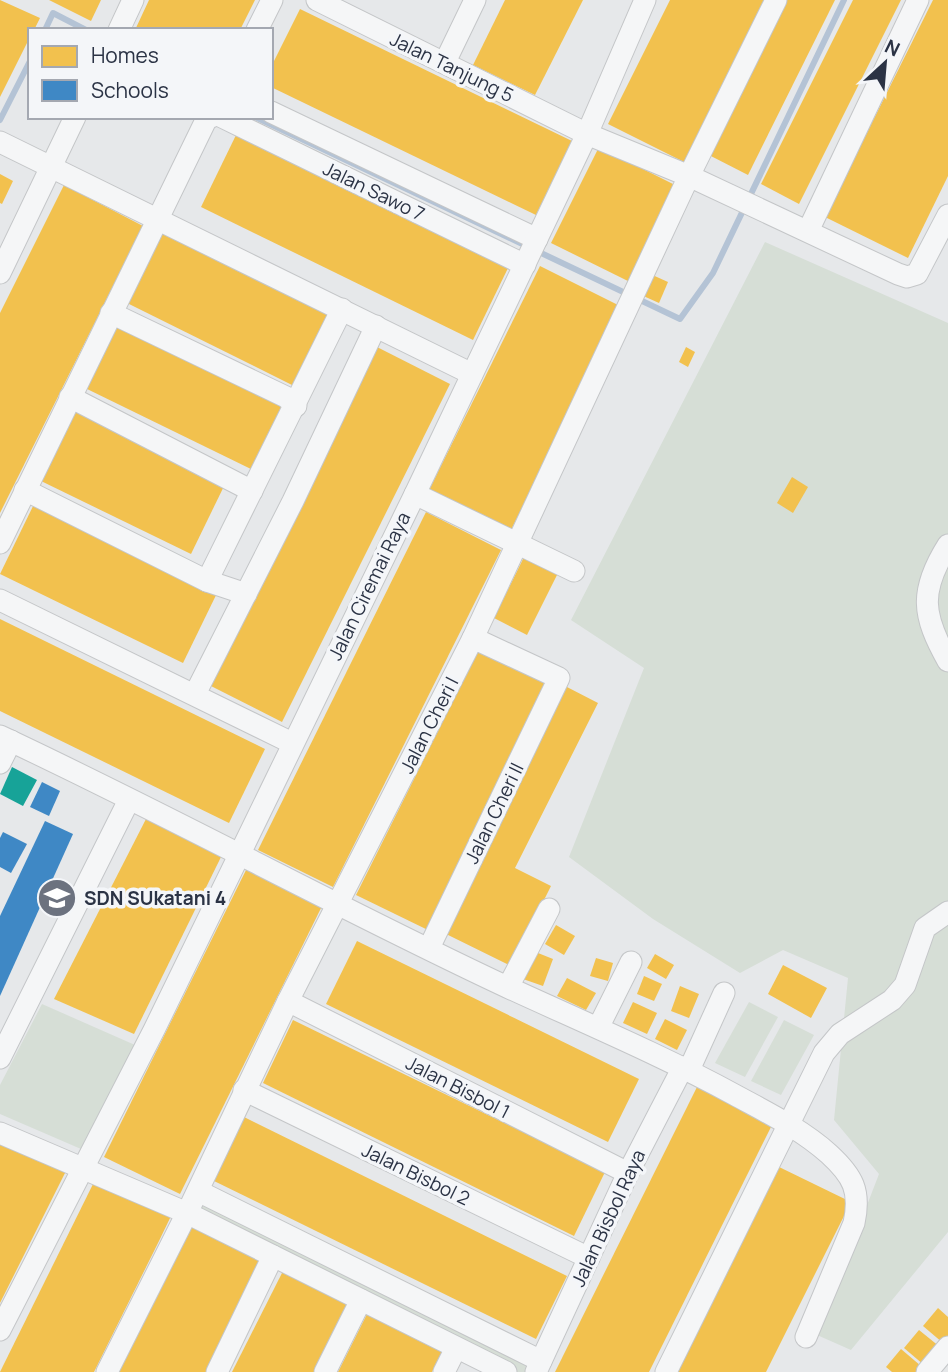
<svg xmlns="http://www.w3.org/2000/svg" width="948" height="1372" font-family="Manrope,sans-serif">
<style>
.green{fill:#d6ded6}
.homes{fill:#f2c14e}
.schools{fill:#3f88c5}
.public{fill:#17a398}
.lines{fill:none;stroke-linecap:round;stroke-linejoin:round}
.stream{stroke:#b4c3d5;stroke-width:6}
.minor-casing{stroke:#c4c6c8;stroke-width:23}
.minor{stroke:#f5f6f7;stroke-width:21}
.labels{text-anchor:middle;stroke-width:7;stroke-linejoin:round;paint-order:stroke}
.street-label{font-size:19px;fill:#2b3345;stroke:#f4f6f9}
.poi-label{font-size:19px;font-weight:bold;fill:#2b3345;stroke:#f4f6f9;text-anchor:start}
</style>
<rect width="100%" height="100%" fill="#e6e8ea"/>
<!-- green -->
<g class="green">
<polygon points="765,242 948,323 948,1232 851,1350 817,1335 879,1174 834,1120 848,978 783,950 740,973 653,919 569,857 644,668 571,620"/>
<polygon points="749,1002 778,1017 745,1077 715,1063"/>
<polygon points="42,1004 135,1045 81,1149 0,1114 0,1085"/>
<polygon points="784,1020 814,1035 781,1095 751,1081"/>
<polygon points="201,1197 537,1363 532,1372 517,1372 194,1211"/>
</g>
<!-- homes -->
<g class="homes">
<polygon points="0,0 40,18 34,30 30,30 30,37 0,97"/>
<polygon points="49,0 101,0 91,21"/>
<polygon points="149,0 255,0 240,30 135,30"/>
<polygon points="505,0 583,0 535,95 473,65"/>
<polygon points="670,0 772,0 690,165 608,124"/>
<polygon points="781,0 835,0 748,175 705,153"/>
<polygon points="853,0 901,0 799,204 761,184"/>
<polygon points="933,0 948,0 948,176 908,258 825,217"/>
<polygon points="300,9 572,141 536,215 271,87 271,67"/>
<polygon points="237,133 509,266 473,340 201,207"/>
<polygon points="599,147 681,188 634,284 551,243"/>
<polygon points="0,174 13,181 2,204 0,203"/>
<polygon points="64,185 143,226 0,513 0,313"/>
<polygon points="163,228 333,313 296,387 127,303"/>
<polygon points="540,266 622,307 508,536 426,496"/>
<polygon points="648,273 668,282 659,303 639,294"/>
<polygon points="117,320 288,404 255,471 85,388"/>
<polygon points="375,346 450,384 282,722 207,684"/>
<polygon points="686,347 695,352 688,367 679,362"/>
<polygon points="77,407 227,480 191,554 41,481"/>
<polygon points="792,477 808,487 793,513 777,503"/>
<polygon points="36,500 219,589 183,663 0,574"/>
<polygon points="426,512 501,550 333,887 258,850"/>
<polygon points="524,557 558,573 527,635 494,618"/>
<polygon points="0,619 265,749 229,823 0,711"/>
<polygon points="479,649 554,686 432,932 356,895"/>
<polygon points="565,686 598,703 515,868 551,886 511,966 442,932"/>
<polygon points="146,819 221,857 134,1034 54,999"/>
<polygon points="249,864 324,902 180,1194 104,1157"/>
<polygon points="556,925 575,936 564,955 545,944"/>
<polygon points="357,941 639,1079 608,1142 326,1004"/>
<polygon points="533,951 553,959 543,986 523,979"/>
<polygon points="655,954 674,965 666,979 647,968"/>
<polygon points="596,958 613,963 608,981 590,976"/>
<polygon points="783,965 827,988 811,1018 768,994"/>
<polygon points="644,976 662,984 654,1001 637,994"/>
<polygon points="567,978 596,993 586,1010 557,996"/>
<polygon points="680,986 699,994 689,1018 671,1011"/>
<polygon points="633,1002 657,1013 647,1034 623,1023"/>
<polygon points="665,1019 687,1030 677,1050 655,1039"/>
<polygon points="293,1020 605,1172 574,1236 263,1083"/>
<polygon points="697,1087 772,1125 649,1372 555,1372"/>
<polygon points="244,1117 567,1276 536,1339 212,1180"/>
<polygon points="0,1136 67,1169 0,1303"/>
<polygon points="775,1165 851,1202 766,1372 672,1372"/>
<polygon points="96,1178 171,1216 159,1241 94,1372 0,1372"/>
<polygon points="188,1225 264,1262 210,1372 116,1372"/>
<polygon points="283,1271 348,1304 314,1372 232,1372"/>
<polygon points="938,1308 948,1317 948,1337 943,1343 923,1326"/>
<polygon points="369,1310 445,1346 432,1372 338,1372"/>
<polygon points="919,1330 940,1347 924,1365 904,1348"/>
<polygon points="901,1349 921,1366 916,1372 892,1372 886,1367"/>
</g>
<!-- schools -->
<g class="schools">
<polygon points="42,782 60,791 49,816 30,807"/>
<polygon points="45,821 73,834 0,996 0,916"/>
<polygon points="3,832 27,844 11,873 0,867 0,838"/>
</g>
<!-- public -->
<polygon class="public" points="12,767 37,780 23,806 0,794"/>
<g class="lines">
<!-- stream -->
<g class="stream">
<polyline points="45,30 53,13 86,30"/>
<polyline points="255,117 680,319 713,273 844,0"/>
<polyline points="0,120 30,61"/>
</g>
<!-- minor casing -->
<g class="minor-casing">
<g id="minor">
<polyline points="317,0 587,134 689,176 898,274 907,277 917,274 948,215"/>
<polyline points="119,30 133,0"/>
<polyline points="257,30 272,0"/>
<polyline points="445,62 475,0"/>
<polyline points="271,112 537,239"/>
<polyline points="222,117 525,265"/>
<polyline points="0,142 472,374"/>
<polyline points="808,231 918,0"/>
<polyline points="0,273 75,117"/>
<polyline points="111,313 286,397 296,406"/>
<polyline points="70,397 252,491"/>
<polyline points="25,490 207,581 246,594"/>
<polyline points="415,494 574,571"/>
<polyline points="0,543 207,118 211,117"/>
<path d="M948,545c-29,46 -26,70 0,116"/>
<polyline points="207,581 342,309"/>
<polyline points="0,600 292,743"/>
<polyline points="195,694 293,501 376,326"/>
<path d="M0,736c171,80 336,171 507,251 76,35 154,68 228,108 33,18 66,34 94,59 24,22 32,37 25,69l-48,114"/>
<polyline points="0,763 11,741"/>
<polyline points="429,948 559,678 473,638"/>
<polyline points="508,987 549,909"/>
<polyline points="288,1001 628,1173"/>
<polyline points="599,1026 631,962"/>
<polyline points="0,1058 129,800"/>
<polyline points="689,1070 724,993"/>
<polyline points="244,1090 589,1258"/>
<polyline points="0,1133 187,1213 506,1372"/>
<polyline points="198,1191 541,1361"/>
<polyline points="0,1330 154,1030 415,494 587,134 645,0"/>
<polyline points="107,1372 187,1213 288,1001 473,638 689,176 776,0"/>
<polyline points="217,1372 273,1256"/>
<polyline points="325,1372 361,1300"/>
<polyline points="444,1372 456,1348"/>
<polyline points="536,1372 628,1173 683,1067"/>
<polyline points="666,1372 824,1053 840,1034 892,1000 905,985 925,928 948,912"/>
<polyline points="927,1372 948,1347"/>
</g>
</g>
<!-- minor -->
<use href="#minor" class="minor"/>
</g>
<!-- icons -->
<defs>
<g id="school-disc" transform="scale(2.0125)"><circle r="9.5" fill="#6c727f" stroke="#f4f6f9"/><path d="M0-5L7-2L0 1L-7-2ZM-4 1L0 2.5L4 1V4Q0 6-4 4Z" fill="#fff"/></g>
</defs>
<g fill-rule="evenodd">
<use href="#school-disc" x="57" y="898"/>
</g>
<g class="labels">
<!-- street labels -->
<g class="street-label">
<text transform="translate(452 67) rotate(26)" y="7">Jalan Tanjung 5</text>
<text transform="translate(374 191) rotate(26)" y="7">Jalan Sawo 7</text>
<text transform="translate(369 586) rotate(-64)" y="7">Jalan Ciremai Raya</text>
<text transform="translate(429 725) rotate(-63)" y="7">Jalan Cheri I</text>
<text transform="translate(494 813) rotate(-64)" y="7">Jalan Cheri II</text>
<text transform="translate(458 1087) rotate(27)" y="7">Jalan Bisbol 1</text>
<text transform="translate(416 1174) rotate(26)" y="7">Jalan Bisbol 2</text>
<text transform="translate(608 1218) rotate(-65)" y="7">Jalan Bisbol Raya</text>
</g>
<!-- poi labels -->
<g class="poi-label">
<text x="84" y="905">SDN SUkatani 4</text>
</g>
</g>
<!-- legend -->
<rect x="28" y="28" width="245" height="91" fill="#f4f6f9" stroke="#a4a8b1" stroke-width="2"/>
<rect x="42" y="46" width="35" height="21" fill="#f2c14e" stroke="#a4a8b1" stroke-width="2"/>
<text x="91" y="63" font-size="21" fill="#2b3345">Homes</text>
<rect x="42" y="80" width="35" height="21" fill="#3f88c5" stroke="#a4a8b1" stroke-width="2"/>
<text x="91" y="98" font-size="21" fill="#2b3345">Schools</text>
<!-- north arrow -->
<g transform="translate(885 63) rotate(26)" stroke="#f4f6f9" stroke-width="5" paint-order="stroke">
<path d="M0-5L12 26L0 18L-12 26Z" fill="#2b3345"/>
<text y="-10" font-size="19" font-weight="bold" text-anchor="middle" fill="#2b3345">N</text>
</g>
</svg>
